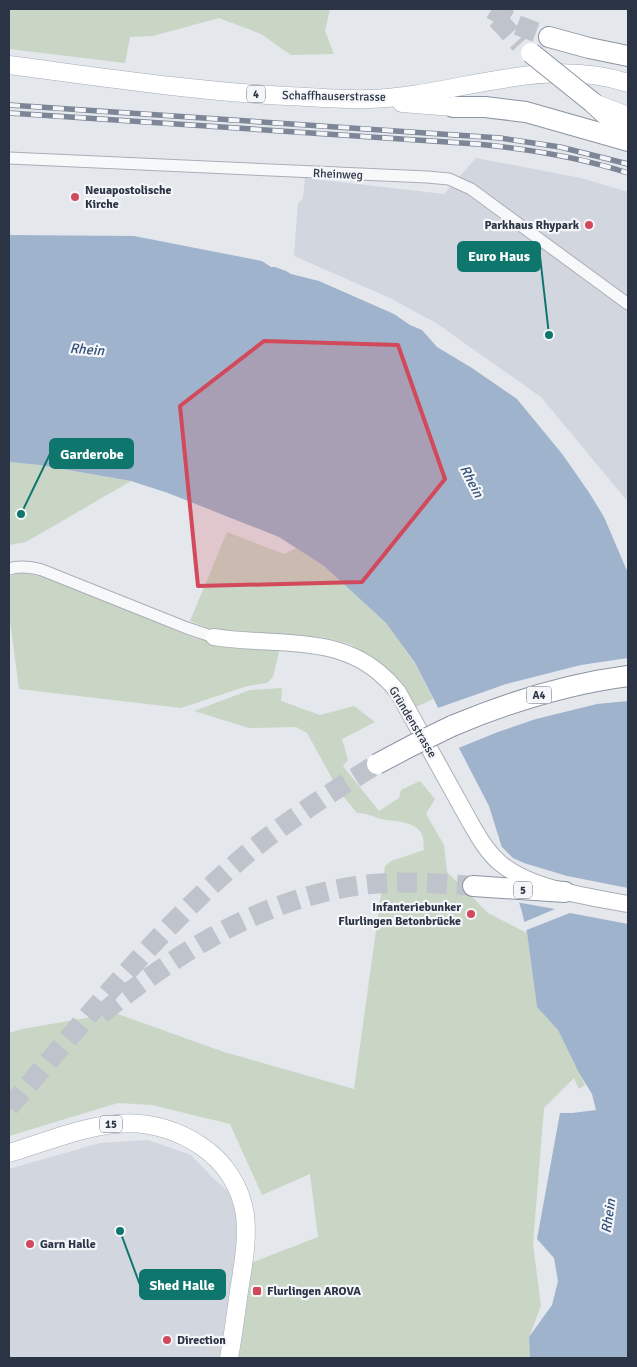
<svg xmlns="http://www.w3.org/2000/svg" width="637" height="1367" font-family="Signika,sans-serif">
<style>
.built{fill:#d2d6de}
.green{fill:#c9d6c5}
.water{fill:#9fb4cc}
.pier{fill:#e4e7ec}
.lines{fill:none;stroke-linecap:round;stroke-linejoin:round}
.highway-tunnel{stroke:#bfc3cb;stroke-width:20;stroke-dasharray:20 10;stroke-linecap:butt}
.street-casing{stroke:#a9aeb7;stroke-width:13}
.secondary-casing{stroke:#a9aeb7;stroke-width:18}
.primary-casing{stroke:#a3abb8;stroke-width:19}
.highway-casing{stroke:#8b94a3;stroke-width:22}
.street{stroke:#f7f8fa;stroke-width:11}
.secondary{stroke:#fff;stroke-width:16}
.primary{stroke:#fff;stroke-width:18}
.highway{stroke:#fff;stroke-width:20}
.rail-casing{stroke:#7d8696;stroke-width:5.5}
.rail{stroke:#f4f6f9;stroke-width:4;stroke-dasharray:11;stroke-linecap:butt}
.highway-bridge-casing{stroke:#8b94a3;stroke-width:22;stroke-linecap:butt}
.highway-bridge{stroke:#fff;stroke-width:20}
.marked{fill:#d1495b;fill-opacity:0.2;stroke:#d1495b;stroke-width:4;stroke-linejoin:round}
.poi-dot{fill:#d1495b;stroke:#f4f6f9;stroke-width:2}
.labels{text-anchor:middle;stroke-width:4.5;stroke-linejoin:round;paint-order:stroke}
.shield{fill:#f4f6f9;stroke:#676e7b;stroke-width:1}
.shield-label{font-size:11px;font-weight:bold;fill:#2b3445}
.street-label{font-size:12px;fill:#2b3445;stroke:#f4f6f9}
.poi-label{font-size:12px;font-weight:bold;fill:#2b3445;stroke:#f4f6f9;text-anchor:start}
.water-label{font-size:14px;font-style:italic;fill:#34527a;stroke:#f4f6f9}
.leader{fill:none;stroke:#0f766e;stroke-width:2}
.callout-dot{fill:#0f766e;stroke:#f4f6f9;stroke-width:2}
.callout{fill:#0f766e;stroke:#0f766e;stroke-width:2}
.callout-label{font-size:14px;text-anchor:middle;font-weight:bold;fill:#fff}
</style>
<rect width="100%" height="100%" fill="#e4e7ec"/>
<!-- built -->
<g class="built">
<polygon points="476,158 581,178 628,192 628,502 541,397 436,323 390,298 294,256 298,203 303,198 305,178 444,194"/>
<polygon points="148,1140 191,1155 215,1180 243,1204 229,1358 9,1358 9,1169 100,1143"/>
</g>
<!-- green -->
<g class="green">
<polygon points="9,9 330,9 325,31 334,54 291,55 261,34 219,18 153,36 130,37 125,63 9,49"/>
<polygon points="9,462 39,465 131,481 26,542 9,545"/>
<polygon points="227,532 284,554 296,548 324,566 386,623 415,664 433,699 416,707 400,681 376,659 350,644 322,637 235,633 208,628 190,621"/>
<polygon points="20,573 47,577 194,638 232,646 280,648 273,677 267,683 247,686 181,708 19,689 9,613 9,576"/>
<path d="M282,688l-1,13 39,14 34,-9 21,16 -33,17 6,21 -5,6 36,45 20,-13 2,-8 19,-9 15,18 -9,15 18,31 3,27 41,41 39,20 10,74 21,23 27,55 -6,4 -5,-11 -30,30 -11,136 8,62 -12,31 1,21h-301l14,-92 75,-29 -8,-63 -48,21 -32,-71 -78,-19 -34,-2 -109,33v-103l13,-4 93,-16 109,39 130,37 31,-223 6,-5 33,-11c-1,-4 0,-12 -2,-16 -8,-14 -28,-12 -41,-15 -9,-3 -15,-6 -24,-6l-18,-22 -32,-58 -11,-6 -47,1 -55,-17 56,-21z"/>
</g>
<!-- water -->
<polygon class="water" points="9,235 134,236 262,261 271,267 275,267 286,271 291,274 319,281 394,314 410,325 422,330 437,347 472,368 517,399 563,455 590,494 604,517 628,573 628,1358 530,1358 529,1337 552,1305 558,1281 554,1258 537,1239 560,1113 572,1113 596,1110 592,1094 579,1073 558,1030 537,1007 527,933 522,912 489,806 415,663 386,623 324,566 279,537 168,493 131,481 39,465 9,462"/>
<!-- pier -->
<g class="pier">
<polygon points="628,658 628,701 597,704 536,719 498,732 456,749 435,709 506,684 581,665"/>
<polygon points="498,843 513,858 524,863 567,876 628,888 628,924 570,913 524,931 522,923 555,909 516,902"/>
</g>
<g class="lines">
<!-- highway-tunnel -->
<g class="highway-tunnel">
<polyline points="492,9 517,25 549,37"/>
<polyline points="497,19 520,44"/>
<path d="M101,1014c78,-62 154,-112 254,-128 39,-6 79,-3 118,0"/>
<path d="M9,1107c78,-89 153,-183 245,-259 39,-31 80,-58 123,-84"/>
</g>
<!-- street casing -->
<g class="street-casing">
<g id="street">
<polyline points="9,158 427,177 449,179 471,189 628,304"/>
<path d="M9,569c11,-4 22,-2 33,1l145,58 27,9"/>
</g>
</g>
<!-- secondary casing -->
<g class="secondary-casing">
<path id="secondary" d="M214,637c59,10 124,-5 171,41 5,4 9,10 13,14l72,130c8,14 17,30 30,41 30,26 90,34 128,41"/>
</g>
<!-- primary casing -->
<g class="primary-casing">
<g id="primary">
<path d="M9,65c92,12 185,26 278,31 28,1 56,4 83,3 86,-3 173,-44 258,-16"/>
<polyline points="402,103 453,107"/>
<polyline points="594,103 628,116"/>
<path d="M9,1153c69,-21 125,-51 192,-7 24,16 40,41 44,69 3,25 -2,51 -6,76 -3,22 -6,45 -10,67"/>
</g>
</g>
<!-- highway casing -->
<g class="highway-casing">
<g id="highway">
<polyline points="549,37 589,48 628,56"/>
<polyline points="592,102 615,123 628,132"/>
<polyline points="453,107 485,107 526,112 628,141"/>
<path d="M452,726c57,-24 115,-42 176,-50"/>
<polyline points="473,886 565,892"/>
</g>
</g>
<!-- street -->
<use href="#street" class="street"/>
<!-- secondary -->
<use href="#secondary" class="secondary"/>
<!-- primary -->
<use href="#primary" class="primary"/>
<!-- highway -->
<use href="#highway" class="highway"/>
<!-- rail casing -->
<g class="rail-casing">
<g id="rail">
<polyline points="9,105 500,138 560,147 628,164"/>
<path d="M9,113l468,31c51,5 102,13 151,29"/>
</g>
</g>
<!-- rail -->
<use href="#rail" class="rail"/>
<!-- highway-bridge casing -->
<g class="highway-bridge-casing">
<g id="highway-bridge">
<polyline points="531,53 592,102"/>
<polyline points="377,764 411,746 452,726"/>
</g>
</g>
<!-- highway-bridge -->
<use href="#highway-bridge" class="highway-bridge"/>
</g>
<!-- marked area -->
<path class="marked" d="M264,341l134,4 47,134 -83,103 -164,4 -18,-180z"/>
<!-- markers -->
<g class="poi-dot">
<circle cx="75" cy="197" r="5"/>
<circle cx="589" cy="225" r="5"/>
<circle cx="471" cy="914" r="5"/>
<circle cx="30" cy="1244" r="5"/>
<rect x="252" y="1286" width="10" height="10" rx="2.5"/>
<circle cx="167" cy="1340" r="5"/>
</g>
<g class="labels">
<!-- shield labels -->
<g class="shield">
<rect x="247" y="85.5" width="18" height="17" rx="4"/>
<rect x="526.5" y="686.5" width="25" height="17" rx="4"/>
<rect x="514" y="881.5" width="18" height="17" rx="4"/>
<rect x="100" y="1115.5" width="22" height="17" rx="4"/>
</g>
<g class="shield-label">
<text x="256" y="98">4</text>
<text x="539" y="699">A4</text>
<text x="523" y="894">5</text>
<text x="111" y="1128">15</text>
</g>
<!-- street labels -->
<g class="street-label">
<text transform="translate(334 96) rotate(1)" y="4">Schaffhauserstrasse</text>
<text transform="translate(338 174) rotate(2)" y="4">Rheinweg</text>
<text transform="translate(413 722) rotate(59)" y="4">Gründenstrasse</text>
</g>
<!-- poi labels -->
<g class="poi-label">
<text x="85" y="194">Neuapostolische<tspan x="85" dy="14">Kirche</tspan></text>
<text x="579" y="229" text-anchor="end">Parkhaus Rhypark</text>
<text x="461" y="911" text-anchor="end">Infanteriebunker<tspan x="461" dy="14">Flurlingen Betonbrücke</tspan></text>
<text x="40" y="1248">Garn Halle</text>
<text x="267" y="1295">Flurlingen AROVA</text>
<text x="177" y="1344">Direction</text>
</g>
<!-- water labels -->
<g class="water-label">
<text transform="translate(87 349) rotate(4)" y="5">Rhein</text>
<text transform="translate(472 481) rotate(63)" y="5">Rhein</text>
<text transform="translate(608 1216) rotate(-82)" y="5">Rhein</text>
</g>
</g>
<!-- callouts -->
<path class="leader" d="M549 335L540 256M21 514L50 454M120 1231L140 1285"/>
<g class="callout-dot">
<circle cx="549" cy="335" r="5"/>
<circle cx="21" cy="514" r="5"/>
<circle cx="120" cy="1231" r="5"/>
</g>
<g class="callout">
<rect x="458" y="242" width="82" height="29" rx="5"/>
<rect x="50" y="439" width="83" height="29" rx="5"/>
<rect x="140" y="1270" width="85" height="29" rx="5"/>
</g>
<g class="callout-label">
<text x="499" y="261">Euro Haus</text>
<text x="92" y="459">Garderobe</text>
<text x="182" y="1290">Shed Halle</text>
</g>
<!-- border -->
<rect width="637" height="1367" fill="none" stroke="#2b3445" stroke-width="20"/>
</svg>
